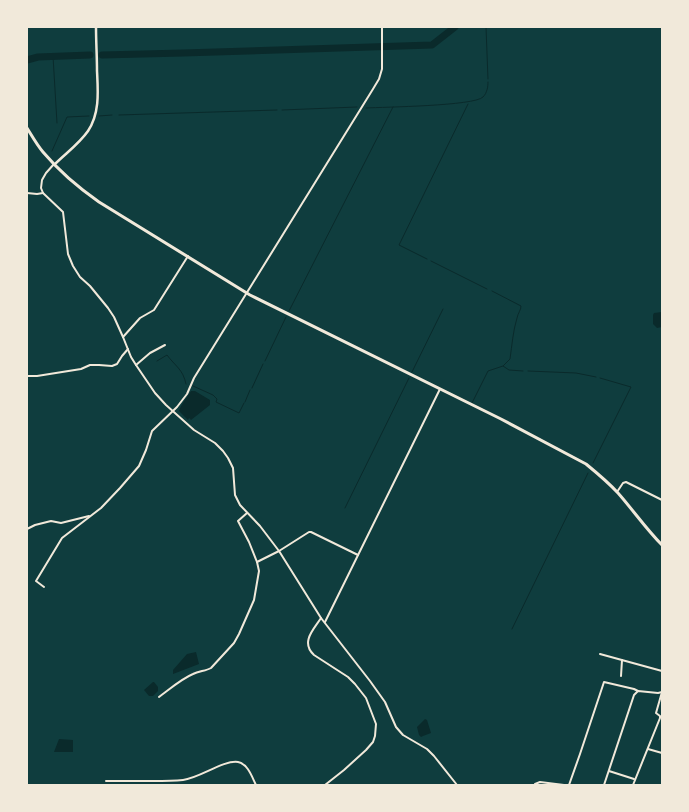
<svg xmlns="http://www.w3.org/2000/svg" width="689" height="812" font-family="Commissioner,sans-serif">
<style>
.water{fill:#0a2a2b}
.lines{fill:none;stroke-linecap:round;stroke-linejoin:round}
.stream{stroke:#0a2a2b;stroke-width:1}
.river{stroke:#0a2a2b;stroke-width:7}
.minor{stroke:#f1e9da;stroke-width:2}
.tertiary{stroke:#f1e9da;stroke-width:2.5}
.secondary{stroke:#f1e9da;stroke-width:3}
</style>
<rect width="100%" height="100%" fill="#0f3d3e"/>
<!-- water -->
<g class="water">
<polygon points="662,312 662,327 657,328 653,324 653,315 654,313"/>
<path d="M191,391h4l15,9v5l-19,15 -2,-2 -1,2 -9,-9c2,-7 8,-13 12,-20z"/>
<polygon points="196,652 199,664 173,674 173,670 187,654"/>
<polygon points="153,682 154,682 158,687 158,691 153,696 149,696 144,690"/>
<polygon points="425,719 427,720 431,733 423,736 421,737 419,735 417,727"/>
<polygon points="59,739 73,740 73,752 54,752"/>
</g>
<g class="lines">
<!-- stream -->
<g class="stream">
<polyline points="486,27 488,79"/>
<polyline points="53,56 57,123"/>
<path d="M366,108c18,-1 108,-2 117,-11 4,-4 5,-10 5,-15"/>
<polyline points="282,110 357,107"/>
<polyline points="119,115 277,110"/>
<polyline points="99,116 112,115"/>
<polyline points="52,151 67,117 89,116"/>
<polyline points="427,259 399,245 468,104"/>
<polyline points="431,261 487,289"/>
<path d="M492,291l29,15c0,4 -3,7 -4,12 -4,13 -5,27 -7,41l-7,7 6,4 14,1"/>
<polyline points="289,311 393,107"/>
<path d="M157,361l10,-6c8,11 16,14 19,29"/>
<polyline points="265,361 286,317"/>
<polyline points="528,371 576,373 596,377"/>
<polyline points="412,372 443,309"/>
<polyline points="193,386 213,395 217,399 216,402 239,413 244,403"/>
<polyline points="252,388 263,364"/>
<polyline points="245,402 250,390"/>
<polyline points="472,403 488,371 503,366"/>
<polyline points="593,463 631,387 600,378"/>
<polyline points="345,508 409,378"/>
<polyline points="512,629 588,473"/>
</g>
<!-- river -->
<g class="river">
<polyline points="102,55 183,53 432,45 455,27"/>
<polyline points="27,60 38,57 90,55"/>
</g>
<!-- minor -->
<g class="minor">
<polyline points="54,164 46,173 42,180 41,188 43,193 63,212 68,254 73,266 80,277 90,286 108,308 114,317 123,337 131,357 136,365 155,393 166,405 194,430 215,443 223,451 228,458 233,468 235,495 240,505 260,526 279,551 321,618 370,681 385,702 396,727 403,735 427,749 434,756 457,785"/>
<polyline points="27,193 37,194 43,193"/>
<polyline points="123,337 140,318 154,310 188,256"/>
<polyline points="136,365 150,353 165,345"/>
<polyline points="27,376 37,376 81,369 90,365 99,365 112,366 117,364 122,356 128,349"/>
<polyline points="617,492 623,483 626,482 662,500"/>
<polyline points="27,529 35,525 51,521 61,523 89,516"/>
<polyline points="257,562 279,551 309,532 311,532 358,555"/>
<polyline points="44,587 36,581 62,538 101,508 120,488 139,466 146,450 152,431 177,407 187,394 194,378 373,89 379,79 382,69 382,27"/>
<path d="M321,618c-7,11 -21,24 -7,37l34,22 7,7 11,14 10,26 -1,12 -2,6 -7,8 -22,20 -19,15"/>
<polyline points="325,622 440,389"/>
<polyline points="600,654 662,671"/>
<polyline points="621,676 622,660"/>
<path d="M159,697c11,-8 22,-18 34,-23 6,-3 13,-3 18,-6l23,-25 5,-9 15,-34 5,-29 -2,-9 -8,-20 -11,-21 9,-8"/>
<polyline points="648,749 662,753"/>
<polyline points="609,771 634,779"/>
<path d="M106,781c15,0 31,0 46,0 10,0 21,0 31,-1 17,-2 40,-20 55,-18 10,2 14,15 18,23"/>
<polyline points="535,784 540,782 564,785"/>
<polyline points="569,785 580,754 604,682 634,689 638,691"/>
<polyline points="604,785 634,695 638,691 658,693 662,692"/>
<polyline points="633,785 660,718 660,716 656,713 662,692"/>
</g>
<!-- tertiary -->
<path class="tertiary" d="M55,164c11,-11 24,-20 33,-33 12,-18 10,-40 9,-60 0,-15 -1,-29 -1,-44"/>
<!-- secondary -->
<path class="secondary" d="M27,128c5,8 10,17 16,24 16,19 36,36 56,50l151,93 251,124 85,45c11,9 22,18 32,29 15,17 28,36 44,52"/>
</g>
<!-- border -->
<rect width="689" height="812" fill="none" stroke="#f1e9da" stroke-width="56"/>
</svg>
